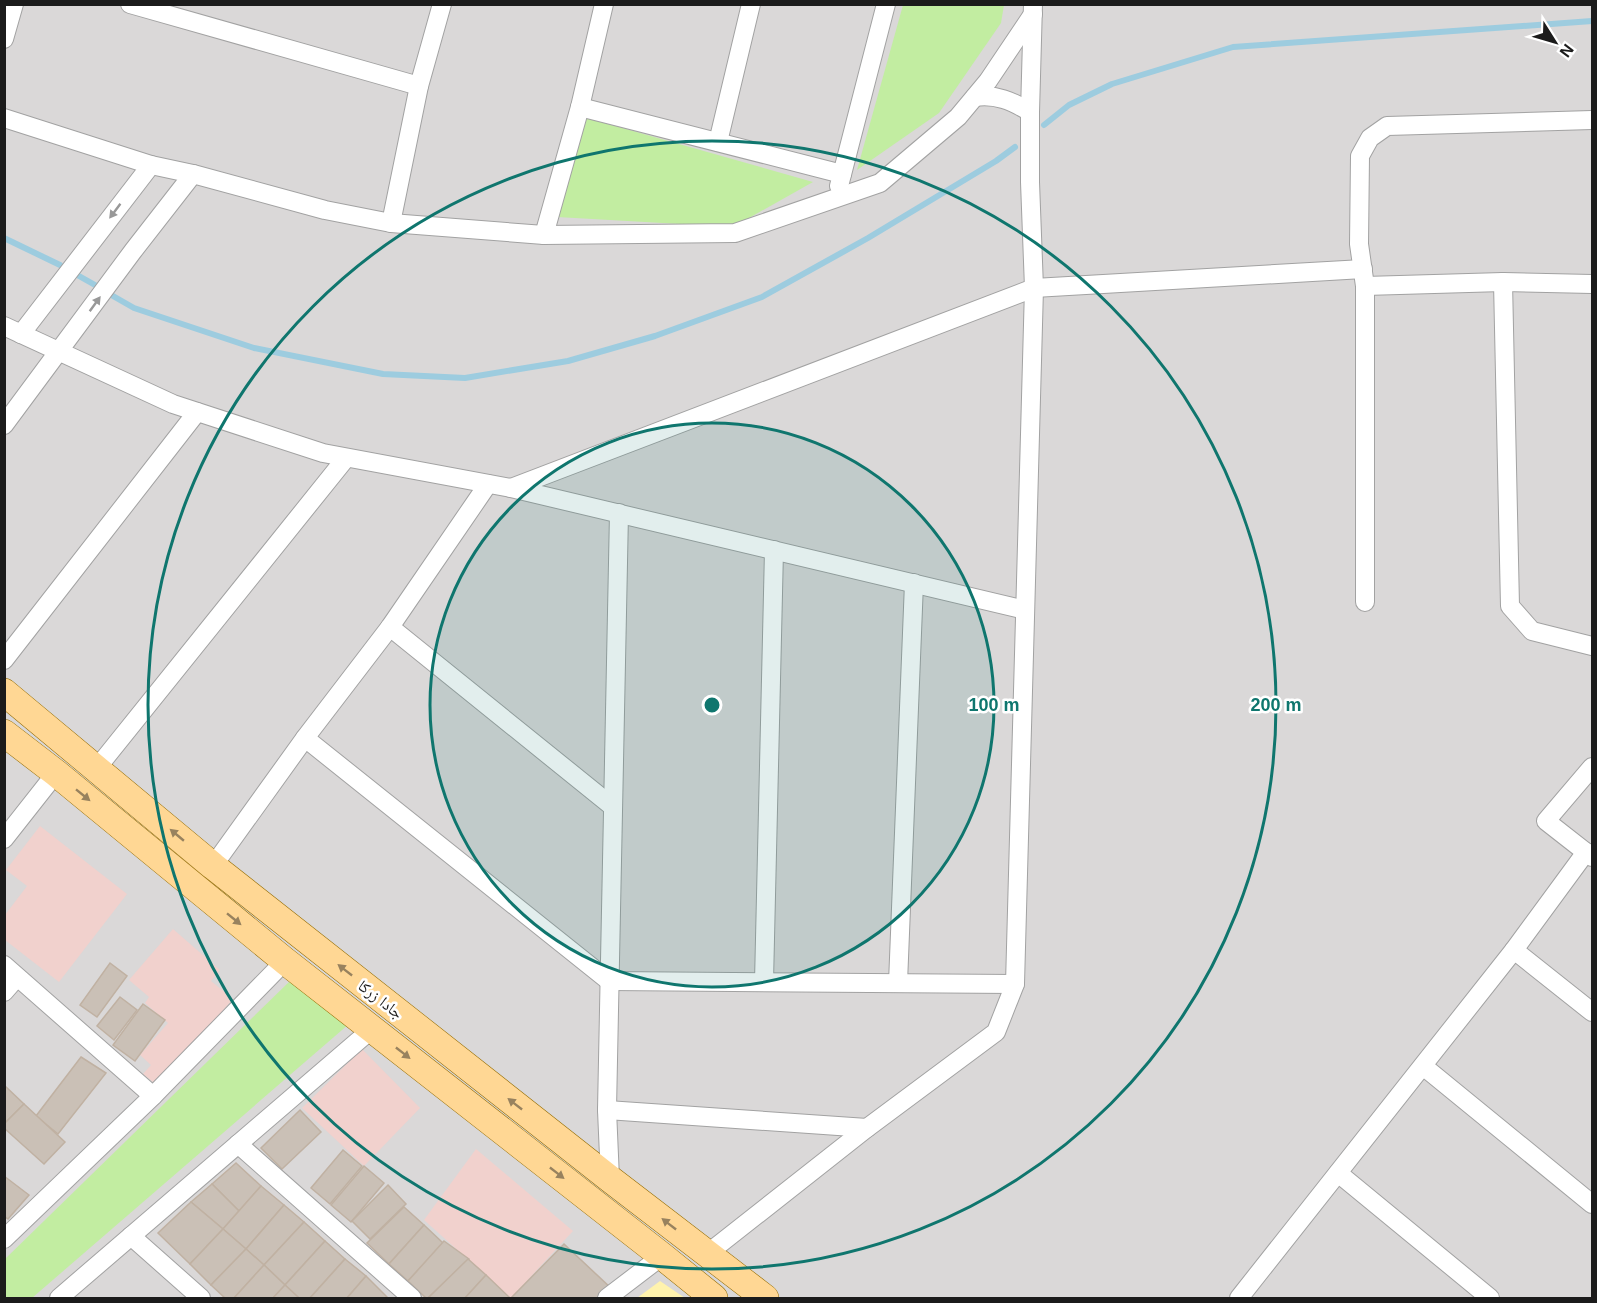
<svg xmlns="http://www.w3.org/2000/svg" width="1597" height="1303" font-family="Arial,'Noto Naskh Arabic',sans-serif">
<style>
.residential{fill:#dad8d8}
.commercial{fill:#f1d1cd}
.grass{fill:#c2eda1}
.sand{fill:#fff3ad}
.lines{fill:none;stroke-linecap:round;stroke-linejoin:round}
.stream{stroke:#9dccdf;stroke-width:6}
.building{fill:#cac0b6;stroke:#c0b1a2;stroke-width:1.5}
.minor-casing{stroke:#a2a2a2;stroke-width:20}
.primary-casing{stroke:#936b00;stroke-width:28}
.minor{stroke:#fff;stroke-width:18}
.primary{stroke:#ffd794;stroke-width:27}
.oneway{fill:#989898}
.oneway2{fill:#98825e}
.ring{fill:none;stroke:#0f766e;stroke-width:3}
.labels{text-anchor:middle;stroke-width:5;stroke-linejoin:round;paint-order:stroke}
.street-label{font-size:16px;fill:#1b1b1b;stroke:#fff}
.centre{fill:#0f766e;stroke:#fff;stroke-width:3}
.ring-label{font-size:18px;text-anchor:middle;font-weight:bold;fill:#0f766e;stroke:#fff;stroke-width:5;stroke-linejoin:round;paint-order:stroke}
</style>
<rect width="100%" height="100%" fill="#eeeae0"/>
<!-- residential -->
<rect class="residential" x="5" y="5" width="1587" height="1293"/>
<!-- commercial -->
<g class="commercial">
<polygon points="40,826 127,894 59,982 5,940 5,915 27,886 6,870"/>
<polygon points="173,929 220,970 211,981 233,999 158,1086 143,1074 151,1065 140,1055 168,1023 145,1003 149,997 129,980"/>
<polygon points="362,1049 420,1108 364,1166 302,1108"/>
<polygon points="476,1149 573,1231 511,1298 424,1220"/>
</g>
<!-- grass -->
<g class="grass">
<polygon points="903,5 1004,5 1001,23 939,113 857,170"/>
<polygon points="587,118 813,182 733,227 557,217"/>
<polygon points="291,980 349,1024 32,1298 5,1298 5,1259"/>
</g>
<!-- sand -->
<polygon class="sand" points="660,1281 685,1298 637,1298"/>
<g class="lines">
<!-- stream -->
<g class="stream">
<polyline points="1044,125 1069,105 1112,84 1233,47 1592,21"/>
<polyline points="4,238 60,265"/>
<polyline points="79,276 95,285"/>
<polyline points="113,296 134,308 254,348 383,374 465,378 568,361 655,336 762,297 868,238 996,161 1015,147"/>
</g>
</g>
<!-- building -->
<g class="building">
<polygon points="110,963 127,976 97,1017 80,1005"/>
<polygon points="120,997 137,1010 114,1040 97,1026"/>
<polygon points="143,1004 165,1020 135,1061 113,1045"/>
<polygon points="81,1057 106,1073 58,1134 36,1116"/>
<polygon points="4,1085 24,1104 4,1124"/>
<polygon points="24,1104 65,1142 44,1164 4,1128 4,1124"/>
<polygon points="300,1110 321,1132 282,1169 261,1148"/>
<polygon points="343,1150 362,1166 330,1204 311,1188"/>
<polygon points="236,1163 261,1186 239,1211 212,1184"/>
<polygon points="364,1166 384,1183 351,1222 331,1205"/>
<polygon points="4,1176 29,1195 8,1219 4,1216"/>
<polygon points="212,1184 239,1211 223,1229 191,1202"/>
<polygon points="388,1185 406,1204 370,1239 352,1221"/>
<polygon points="261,1186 284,1205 246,1249 223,1229"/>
<polygon points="191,1202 223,1229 190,1264 158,1233"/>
<polygon points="284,1205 304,1222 264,1265 246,1249"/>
<polygon points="404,1207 424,1225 389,1264 367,1243"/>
<polygon points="304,1222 325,1241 285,1285 264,1265"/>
<polygon points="424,1225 443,1243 408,1281 389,1264"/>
<polygon points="223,1229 246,1249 211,1285 190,1264"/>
<polygon points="325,1241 345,1259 310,1298 299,1298 285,1285"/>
<polygon points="444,1241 469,1259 428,1298 426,1298 408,1281"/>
<polygon points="564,1244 613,1290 603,1298 511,1298"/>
<polygon points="246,1249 264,1265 234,1298 225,1298 211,1285"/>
<polygon points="345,1259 366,1276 347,1298 310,1298"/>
<polygon points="468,1259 486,1275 465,1298 428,1298"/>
<polygon points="264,1265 285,1285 273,1298 234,1298"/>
<polygon points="486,1275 510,1298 465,1298"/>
<polygon points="366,1276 387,1297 385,1298 347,1298"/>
<polygon points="285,1285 299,1298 273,1298"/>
</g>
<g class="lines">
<!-- minor casing -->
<g class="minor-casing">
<g id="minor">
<polyline points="130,4 419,86"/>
<polyline points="4,39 14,4"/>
<path d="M975,97c21,-3 37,4 55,15"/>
<polyline points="580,107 842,174"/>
<polyline points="4,118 151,165 193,174 325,210 391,223 544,235 735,233 880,183 958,117 988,81 1033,14"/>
<polyline points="718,142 751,4"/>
<polyline points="839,186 886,4"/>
<polyline points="391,223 419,86 442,4"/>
<polyline points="544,235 580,107 604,4"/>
<polyline points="1503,282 1510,606 1532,631 1592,646"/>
<polyline points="1365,286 1503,282 1592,284"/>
<polyline points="4,326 173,404 323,453 511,488 1025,610"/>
<polyline points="21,334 151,165"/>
<polyline points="4,425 133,251 193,174"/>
<polyline points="511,488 1034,288 1363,269"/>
<polyline points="1365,602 1365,286 1359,244 1360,156 1370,138 1387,126 1592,120"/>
<polyline points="390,627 613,807"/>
<polyline points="4,660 197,412"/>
<polyline points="305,738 609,981 1015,984"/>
<polyline points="1592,767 1546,821 1592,857"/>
<polyline points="97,768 346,458"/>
<polyline points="4,839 56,773"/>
<polyline points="213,866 305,738 390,627 488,484"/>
<polyline points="1514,950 1586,852"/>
<polyline points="4,965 153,1096"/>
<polyline points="764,982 774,550"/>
<polyline points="898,983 914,583"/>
<polyline points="4,992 17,977"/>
<polyline points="1423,1066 1592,1204"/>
<polyline points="607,1110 867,1128"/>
<polyline points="238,1144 412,1298"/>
<polyline points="1338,1173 1490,1298"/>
<polyline points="610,1179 607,1110 619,513"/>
<polyline points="131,1236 201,1298"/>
<polyline points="4,1239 153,1096 285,961"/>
<polyline points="707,1254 867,1128 996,1032 1015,984 1034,288 1030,182 1030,112 1033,4"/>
<polyline points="59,1298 372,1029"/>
<polyline points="607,1298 662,1256"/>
<polyline points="1239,1298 1514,950 1592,1012"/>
</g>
</g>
<!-- primary casing -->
<g class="primary-casing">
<g id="primary">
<polyline points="4,692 213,866 610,1179 765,1298"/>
<polyline points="4,733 56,773 285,961 662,1256 714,1298"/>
</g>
</g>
<!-- minor -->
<use href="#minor" class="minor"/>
<!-- primary -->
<use href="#primary" class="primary"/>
</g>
<!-- one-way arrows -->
<defs><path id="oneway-solid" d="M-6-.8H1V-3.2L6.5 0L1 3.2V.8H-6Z" transform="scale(1.5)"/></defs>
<g class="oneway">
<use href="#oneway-solid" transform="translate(115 211) rotate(127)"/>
<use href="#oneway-solid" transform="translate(95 304) rotate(-54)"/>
</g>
<g class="oneway2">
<use href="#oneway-solid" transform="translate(83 795) rotate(39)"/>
<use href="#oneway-solid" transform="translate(177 835) rotate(-140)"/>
<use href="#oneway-solid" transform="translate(234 919) rotate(39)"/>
<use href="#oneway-solid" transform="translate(345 970) rotate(-142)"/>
<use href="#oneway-solid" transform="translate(403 1053) rotate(38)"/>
<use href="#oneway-solid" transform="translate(515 1104) rotate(-142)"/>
<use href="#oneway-solid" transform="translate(557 1173) rotate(38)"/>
<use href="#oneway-solid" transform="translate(669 1224) rotate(-142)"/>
</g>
<!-- distance rings -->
<circle cx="712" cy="705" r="282" fill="#0f766e" fill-opacity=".12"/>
<g class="ring">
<circle cx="712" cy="705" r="282"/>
<circle cx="712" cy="705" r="564"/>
</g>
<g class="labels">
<!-- street labels -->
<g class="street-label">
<text transform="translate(381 999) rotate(38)" y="6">جادا زرکا</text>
</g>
</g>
<circle cx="712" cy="705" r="9" class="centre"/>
<g class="ring-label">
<text x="994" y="711">100 m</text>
<text x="1276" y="711">200 m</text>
</g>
<!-- border -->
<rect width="1597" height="1303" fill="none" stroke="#1b1b1b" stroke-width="12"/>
<!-- north arrow -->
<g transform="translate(1555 42) rotate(127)" stroke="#ffffff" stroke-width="4.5" paint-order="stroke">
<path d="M0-4.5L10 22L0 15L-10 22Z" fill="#1b1b1b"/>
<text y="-9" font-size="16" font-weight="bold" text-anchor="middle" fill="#1b1b1b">N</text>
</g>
</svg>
